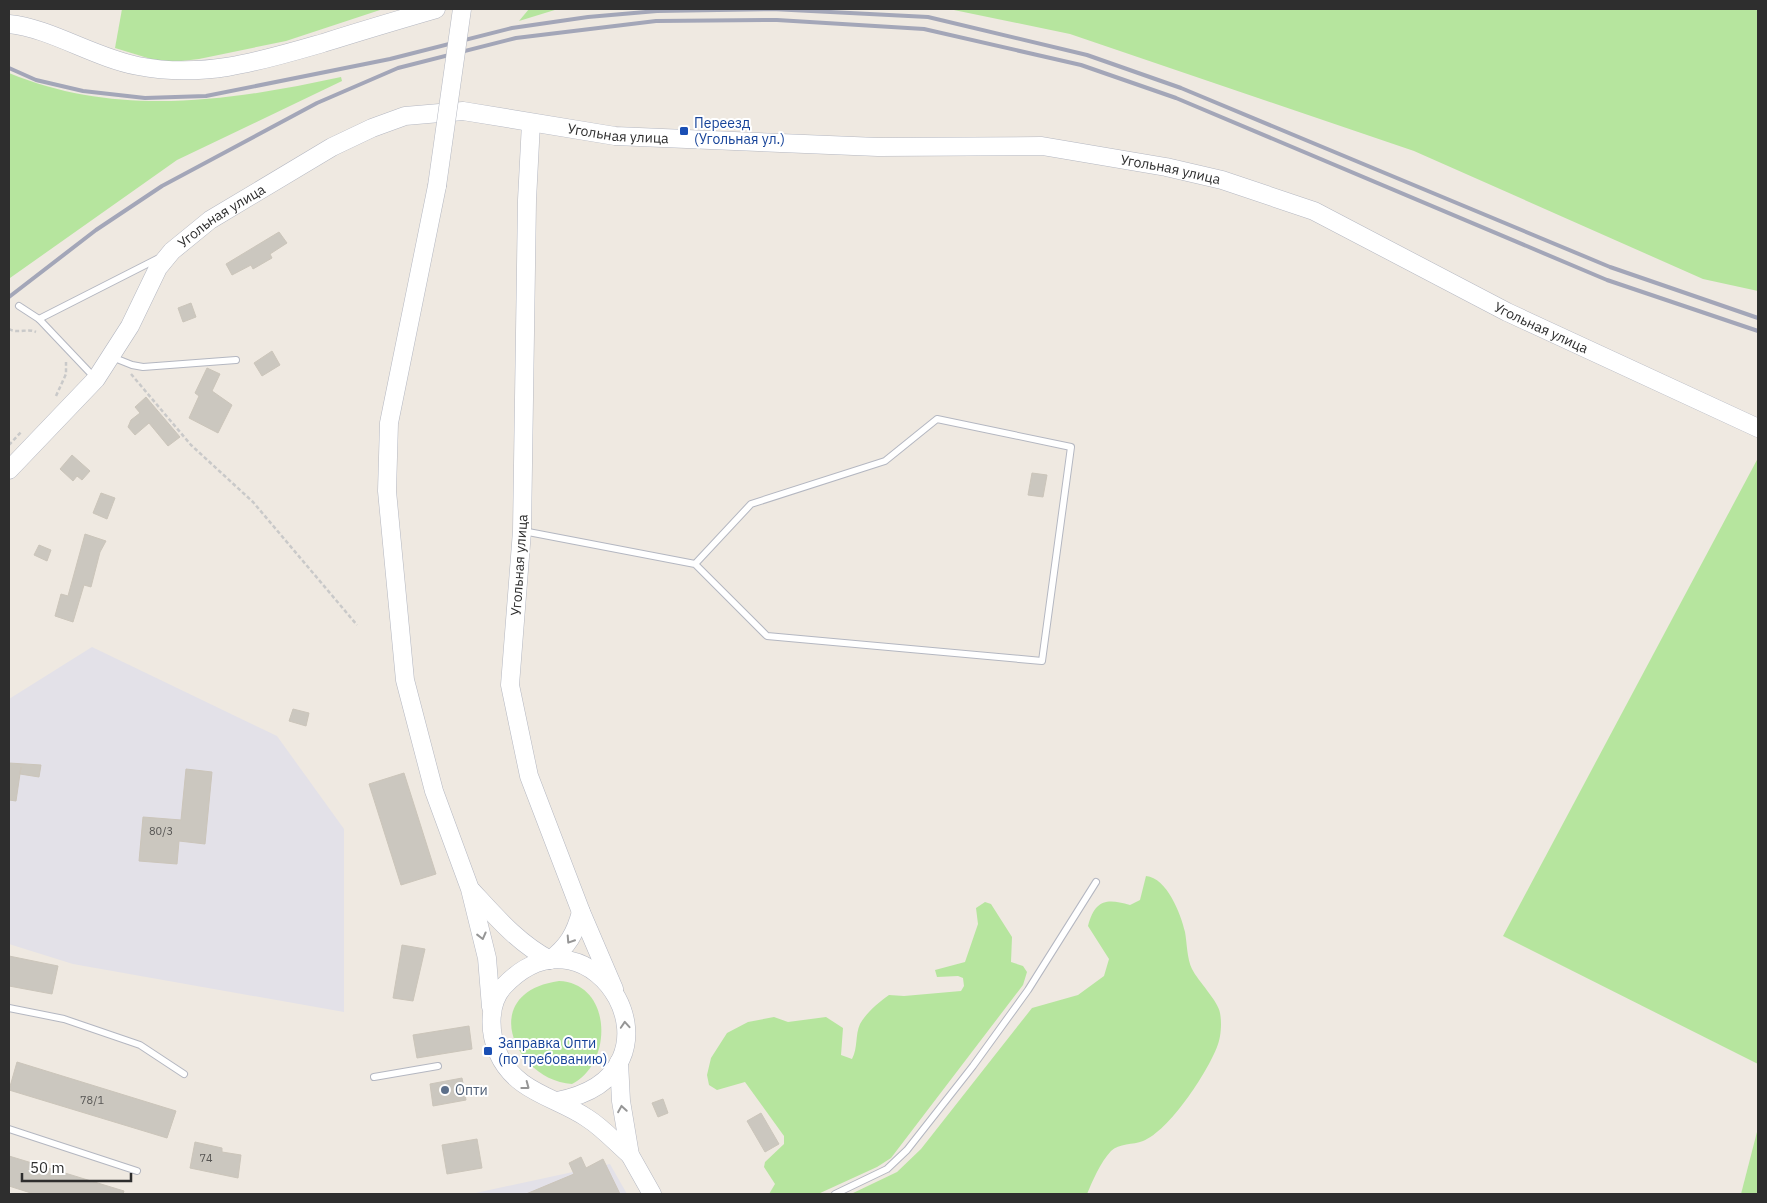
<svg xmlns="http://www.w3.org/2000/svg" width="1767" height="1203" font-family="'IBM Plex Sans',sans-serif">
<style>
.industrial{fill:#e3e1e8}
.green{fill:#b6e59e}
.building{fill:#cbc7bf;stroke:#cbc5ba}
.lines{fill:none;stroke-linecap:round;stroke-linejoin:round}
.lane-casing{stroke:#b4b7c1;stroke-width:8}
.secondary-casing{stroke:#b4b7c1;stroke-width:19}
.path{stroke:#c9c9c9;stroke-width:2.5;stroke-dasharray:4 2.5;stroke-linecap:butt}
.lane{stroke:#fff;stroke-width:6}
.secondary{stroke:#fff;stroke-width:18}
.rail{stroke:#a3a6b8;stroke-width:4}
.secondary-bridge-casing{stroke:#b4b7c1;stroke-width:19;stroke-linecap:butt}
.secondary-bridge{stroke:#fff;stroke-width:18}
.oneway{stroke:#969696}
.transit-dot{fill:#1a4fb4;stroke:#fff;stroke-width:2}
.service-dot{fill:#5c6f8a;stroke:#fff;stroke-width:2}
.labels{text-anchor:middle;stroke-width:4;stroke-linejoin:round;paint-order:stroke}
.number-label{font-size:11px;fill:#555452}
.transit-label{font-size:14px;fill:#164399;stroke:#fff;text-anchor:start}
.street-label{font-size:14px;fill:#2e2e2e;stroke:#fff}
.service-label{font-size:14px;fill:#4e5e75;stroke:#fff;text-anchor:start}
</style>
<rect width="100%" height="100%" fill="#efe9e1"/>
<!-- industrial -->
<g class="industrial">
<polygon points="92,647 277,736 344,829 344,1012 73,964 9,944 9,699"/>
<polygon points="610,1164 627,1194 471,1194"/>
</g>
<!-- green -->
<g class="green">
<polygon points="122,9 383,9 286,41 199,59 164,63 115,48"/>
<polygon points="529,9 558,9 519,21"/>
<polygon points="949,9 1758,9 1758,291 1703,279 1414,151 1070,34"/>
<path d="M9,73c109,45 221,28 332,4l1,4 -165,79 -167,118z"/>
<polygon points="1758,458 1758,1064 1503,936"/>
<path d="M1146,876c21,2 35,38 39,56 2,11 2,27 7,37 6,12 27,33 28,44 2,10 1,25 -3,34 -10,26 -48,84 -74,94 -10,4 -24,2 -32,10 -11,12 -18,29 -24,43h-236l46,-22 24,-23 111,-141 46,-13 26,-19 5,-17 -21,-33c7,-26 18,-28 42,-21l10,-5z"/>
<path d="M985,902l6,2 21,33 -1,25 12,4 4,6 -4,13 -132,173 -14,9 -59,27h-49l6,-10 -11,-17 1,-5 19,-18v-8l-39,-54 -28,8 -8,-5 -2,-10 4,-17 16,-25 21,-11 26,-5 14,5 38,-5 17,11 -2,27 11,4c6,-11 3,-24 8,-35 6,-11 19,-22 29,-29l15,1 57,-5 3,-5 -1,-8 -5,-2 -21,1 -2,-7 30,-8 13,-38 -2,-16z"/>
<path d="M559,981c53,2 55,82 13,103 -56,-3 -97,-91 -13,-103z"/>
<polygon points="1758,1128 1758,1194 1741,1194"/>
</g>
<!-- building -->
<g class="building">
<polygon points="279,232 287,243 270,254 272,258 253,269 251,265 232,275 226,264"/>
<polygon points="191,303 196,317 183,322 178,308"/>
<polygon points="272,351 280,365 262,376 254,363"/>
<polygon points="207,368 220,374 212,391 232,405 218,433 189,418 199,396 195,393"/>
<polygon points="146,397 180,437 168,446 149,423 135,435 128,427 131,420 140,413 135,407"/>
<polygon points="72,455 90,471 82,480 77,476 73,481 60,469"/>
<polygon points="1032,473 1047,475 1043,497 1028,495"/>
<polygon points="101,493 115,498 107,519 93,513"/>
<polygon points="85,534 106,541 100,552 91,587 84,585 73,622 55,616 61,594 68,596"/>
<polygon points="39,545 51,550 47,561 34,555"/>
<polygon points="293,709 309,713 306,726 289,721"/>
<polygon points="9,763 41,765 39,777 20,774 21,767 16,801 9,800"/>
<polygon points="186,769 212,772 205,844 179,841 177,864 139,861 143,817 181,820"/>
<polygon points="404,773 436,874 401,885 369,784"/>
<polygon points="402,945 425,949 413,1001 393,998"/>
<polygon points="9,956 58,966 52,994 9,986"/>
<polygon points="469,1026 472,1049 417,1058 413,1035"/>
<polygon points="17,1062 176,1111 167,1138 9,1090"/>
<polygon points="462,1078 466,1100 433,1106 430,1084"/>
<polygon points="663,1099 668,1113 658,1117 652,1103"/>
<polygon points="761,1113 779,1144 765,1152 747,1121"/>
<polygon points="477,1139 482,1168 447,1174 442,1145"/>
<polygon points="195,1142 222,1148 222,1152 241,1155 238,1178 190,1168"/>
<polygon points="9,1156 124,1191 123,1194 34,1194 9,1186"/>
<polygon points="581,1157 586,1168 603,1159 620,1194 526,1194 574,1174 569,1163"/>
</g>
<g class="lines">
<!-- lane casing -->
<g class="lane-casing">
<g id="lane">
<polyline points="19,306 39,319 94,377"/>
<polyline points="39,319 157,259"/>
<polyline points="112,357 132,365 143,367 236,360"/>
<polyline points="523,531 695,564 767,636 1042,661 1071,447 937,419 885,461 751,504 695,564"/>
<polyline points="9,1008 64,1019 140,1045 184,1074"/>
<polyline points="374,1077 438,1066"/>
<polyline points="9,1129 137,1171"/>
<polyline points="835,1194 887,1169 907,1150 973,1066 1028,990 1096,882"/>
</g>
</g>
<!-- secondary casing -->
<g class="secondary-casing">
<g id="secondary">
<path d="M9,24c41,4 86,34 129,42 66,13 123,-5 185,-23 38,-12 75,-23 113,-34"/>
<polyline points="531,123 527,200 522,531 510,685 529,776 581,912 614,989"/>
<polyline points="437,186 389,423 387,491 405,680 434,791 470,889 487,958 491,1007"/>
<path id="s1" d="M9,470l87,-91 34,-53 28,-58 14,-17 38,-31 122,-73 40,-19 33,-12 58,-5 152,25 263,11 164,-1 124,21 56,13 92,31 193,101 251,116"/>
<path d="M472,891c24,26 46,52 78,69"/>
<path d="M550,960c18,-14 25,-26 31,-48"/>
<polyline points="619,1062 621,1101 630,1155 652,1194"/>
<path d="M557,1101c142,-27 36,-209 -53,-115 -16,17 -15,46 -6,67 17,39 58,44 89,65 16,10 29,25 43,37"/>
</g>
</g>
<!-- path -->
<g class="path">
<path d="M9,329c9,5 18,-1 27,3"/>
<polyline points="131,374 191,445 253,502 357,625"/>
<polyline points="56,396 66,374 66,362"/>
<polyline points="9,445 22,431"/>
</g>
<!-- lane -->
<use href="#lane" class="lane"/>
<!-- secondary -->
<use href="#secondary" class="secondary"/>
<!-- rail -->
<g class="rail">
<polyline points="9,68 36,80 83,91 145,98 206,96 390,59 512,28 588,17 657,11 772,9 928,17 1087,55 1181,88 1610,267 1758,318"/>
<polyline points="9,297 96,230 162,186 317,103 398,68 516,38 656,21 777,20 924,29 1081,65 1176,98 1607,280 1758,331"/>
</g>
<!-- secondary-bridge casing -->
<g class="secondary-bridge-casing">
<polyline id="secondary-bridge" points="437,186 462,9"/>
</g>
<!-- secondary-bridge -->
<use href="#secondary-bridge" class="secondary-bridge"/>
</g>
<!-- one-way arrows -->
<defs><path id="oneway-chevron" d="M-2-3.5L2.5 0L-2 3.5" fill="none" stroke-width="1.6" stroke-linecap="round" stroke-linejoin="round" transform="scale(1.25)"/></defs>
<g class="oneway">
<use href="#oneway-chevron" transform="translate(482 936) rotate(76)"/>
<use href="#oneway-chevron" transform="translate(570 940) rotate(123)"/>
<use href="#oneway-chevron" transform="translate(625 1025) rotate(-94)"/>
<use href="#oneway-chevron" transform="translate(526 1086) rotate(37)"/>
<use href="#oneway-chevron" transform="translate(622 1109) rotate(-99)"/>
</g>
<!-- markers -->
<g class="transit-dot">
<rect x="679" y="126" width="10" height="10" rx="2.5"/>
<rect x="483" y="1046" width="10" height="10" rx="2.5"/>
</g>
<circle class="service-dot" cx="445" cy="1090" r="5"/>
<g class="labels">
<!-- number labels -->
<g class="number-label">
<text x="161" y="835">80/3</text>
<text x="92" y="1104">78/1</text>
<text x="206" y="1162">74</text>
</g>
<!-- transit labels -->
<g class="transit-label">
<text x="694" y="128">Переезд<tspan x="694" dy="16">(Угольная ул.)</tspan></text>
<text x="498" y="1048">Заправка Опти<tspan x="498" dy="16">(по требованию)</tspan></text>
</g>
<!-- street labels -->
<g class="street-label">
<text dy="5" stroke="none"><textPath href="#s1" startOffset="761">Угольная улица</textPath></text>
<text dy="5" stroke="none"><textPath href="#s1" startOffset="1316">Угольная улица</textPath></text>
<text dy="5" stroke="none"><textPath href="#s1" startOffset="336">Угольная улица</textPath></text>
<text dy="5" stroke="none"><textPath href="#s1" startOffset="1721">Угольная улица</textPath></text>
<text transform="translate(519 565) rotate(-86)" y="5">Угольная улица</text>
</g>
<!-- service labels -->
<g class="service-label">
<text x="455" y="1095">Опти</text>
</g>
</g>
<!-- border -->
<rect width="1767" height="1203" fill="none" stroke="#2e2e2e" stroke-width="20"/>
<!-- scale -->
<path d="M22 1173v8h109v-8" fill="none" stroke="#2e2e2e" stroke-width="2.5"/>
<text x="30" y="1173" font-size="15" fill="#2e2e2e" stroke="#ffffff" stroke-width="4" paint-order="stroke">50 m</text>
</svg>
